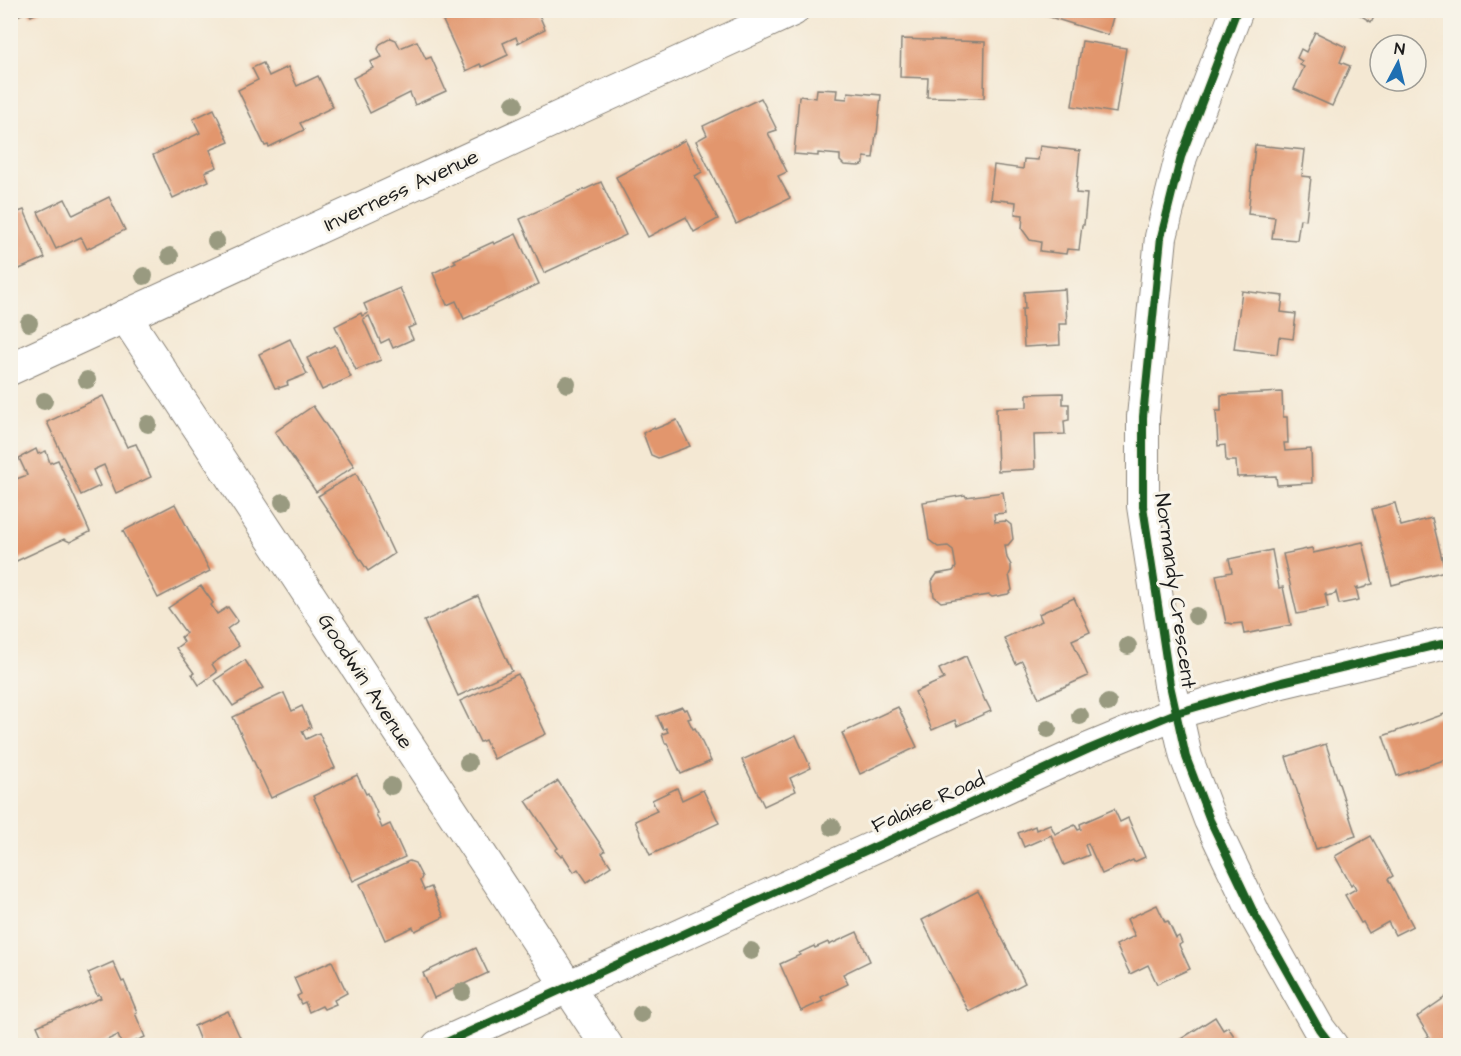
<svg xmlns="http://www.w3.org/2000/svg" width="1461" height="1056" font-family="'Architects Daughter',sans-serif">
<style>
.building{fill:#e2966d}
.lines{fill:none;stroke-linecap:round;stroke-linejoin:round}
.minor-casing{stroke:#888278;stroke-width:34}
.minor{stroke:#fff;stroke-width:32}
.cycleway-casing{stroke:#f7f3e8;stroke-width:11}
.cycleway{stroke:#1b5e20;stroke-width:8}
.tree{fill:#999a80}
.labels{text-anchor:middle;stroke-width:6;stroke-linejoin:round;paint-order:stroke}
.street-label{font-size:21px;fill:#1c1c1c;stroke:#f7f3e8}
</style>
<rect width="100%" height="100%" fill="#f7f3e8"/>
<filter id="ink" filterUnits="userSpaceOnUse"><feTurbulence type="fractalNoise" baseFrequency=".0167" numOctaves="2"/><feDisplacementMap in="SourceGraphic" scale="12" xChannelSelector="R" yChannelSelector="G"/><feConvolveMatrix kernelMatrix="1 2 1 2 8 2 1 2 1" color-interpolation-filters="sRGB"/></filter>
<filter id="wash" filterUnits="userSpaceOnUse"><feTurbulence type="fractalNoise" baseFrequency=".008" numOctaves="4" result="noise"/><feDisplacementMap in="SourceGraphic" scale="24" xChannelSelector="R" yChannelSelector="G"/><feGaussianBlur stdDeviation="1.35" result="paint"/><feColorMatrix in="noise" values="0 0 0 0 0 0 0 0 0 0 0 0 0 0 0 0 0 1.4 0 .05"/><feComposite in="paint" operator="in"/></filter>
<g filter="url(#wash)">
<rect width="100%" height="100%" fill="#f4e8d3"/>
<g id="blocks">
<!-- building -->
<g class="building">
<polygon points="12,10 42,10 31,16 28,11 15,17"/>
<polygon points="438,10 537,10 545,29 518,43 516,37 503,43 508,55 482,67 480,64 466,71"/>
<polygon points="1038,10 1115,10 1108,35 1037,13"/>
<polygon points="1352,10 1377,10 1371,22"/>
<polygon points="1315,32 1346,47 1340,62 1350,66 1332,106 1294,89 1304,67 1300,65 1302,61 1297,58 1301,49 1306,52"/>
<polygon points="391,38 396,40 400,48 417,41 426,59 431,57 446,91 415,105 410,93 370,113 353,78 373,68 370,62 382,57 378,49 380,44"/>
<polygon points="901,39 985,42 984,98 927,97 928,78 900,77"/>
<polygon points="1082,41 1126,48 1116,113 1072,106"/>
<polygon points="263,63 269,76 288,67 297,86 318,76 333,107 300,123 304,130 269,147 268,145 265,146 238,90 258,80 252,68"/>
<polygon points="817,89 837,90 836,98 847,99 848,92 881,95 877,134 876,134 873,158 864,157 864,164 859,166 844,165 840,161 840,155 818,153 818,156 794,154 799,96 816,98"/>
<polygon points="761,98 777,130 768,133 787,172 778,176 790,198 736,224 696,141 707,135 703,126"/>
<polygon points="214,109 229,142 210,150 217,167 205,172 209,181 173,198 153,155 200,133 193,119"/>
<polygon points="685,140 702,172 695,176 718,219 694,232 686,217 648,237 616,177"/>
<polygon points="1255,145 1305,150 1302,176 1311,177 1306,220 1300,219 1297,240 1272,238 1275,217 1248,214"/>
<polygon points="1040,146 1080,151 1076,193 1087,194 1084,225 1082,225 1079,250 1067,249 1066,254 1040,251 1041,242 1030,240 1022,229 1023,215 1015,214 1016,202 990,199 994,165 1023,169 1024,159 1038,160"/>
<polygon points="601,182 626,235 544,273 520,219"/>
<polygon points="109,197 125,230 87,249 81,237 56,249 38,212 65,199 73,215"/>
<polygon points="24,210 45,258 10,273 10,215"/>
<polygon points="516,234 539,284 464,319 456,301 447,305 433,273 456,262 454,260 493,242 494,244"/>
<polygon points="400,288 416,325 408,328 413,339 393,348 389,339 381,343 369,316 363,319 381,360 356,370 335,326 361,313 362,316 368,313 364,304"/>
<polygon points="1065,289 1067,324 1059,324 1060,345 1024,347 1022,309 1025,309 1024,292"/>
<polygon points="1242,291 1283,296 1281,312 1296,314 1293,339 1279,337 1277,354 1234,349"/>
<polygon points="290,339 307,374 287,382 288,385 279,388 279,387 275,388 259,354"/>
<polygon points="335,345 351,377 322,390 307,358"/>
<polygon points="1282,392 1283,417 1287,417 1288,443 1284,443 1285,451 1311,449 1312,483 1277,485 1276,476 1237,477 1236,461 1226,461 1225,445 1218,446 1216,411 1221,411 1221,395"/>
<polygon points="1063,393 1063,404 1069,404 1069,420 1064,421 1065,434 1034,435 1035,469 998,471 996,408 1027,407 1027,394"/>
<polygon points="103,396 127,447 136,444 151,477 116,493 104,465 93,470 100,486 81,495 47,422"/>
<polygon points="313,406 354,466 316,492 275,432"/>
<polygon points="677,420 690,446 658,458 651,455 643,433 654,427 655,429"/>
<polygon points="36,449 38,454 46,451 50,463 58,460 90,532 70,542 64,539 10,564 10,500 12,496 17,495 11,481 27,475 19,458"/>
<polygon points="356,473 394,554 368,571 318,496"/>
<polygon points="1003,492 1006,513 994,514 995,522 1006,521 1011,525 1013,539 1008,545 1005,545 1007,558 1011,565 1011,571 1009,575 1012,590 1008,594 992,597 989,595 941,602 934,596 932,581 937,574 953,571 956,567 953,550 948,546 938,547 929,540 923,502 965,495 966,497"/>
<polygon points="1395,503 1401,526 1432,518 1445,571 1392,585 1372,509"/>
<polygon points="175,504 210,571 158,598 123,531"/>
<polygon points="1363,542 1373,584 1368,585 1366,587 1358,589 1358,587 1356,588 1359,600 1339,604 1336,592 1335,594 1326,596 1326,594 1325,594 1328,608 1297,614 1283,554 1312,548 1313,553"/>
<polygon points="1272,550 1279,588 1283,587 1291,625 1244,634 1242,623 1232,624 1229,623 1226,623 1216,575 1232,572 1229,559"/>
<polygon points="201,586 213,603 211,605 217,614 228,607 238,621 227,629 239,646 212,664 217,672 199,685 192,674 194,673 176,648 184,642 181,637 186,633 168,608"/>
<polygon points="478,596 512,671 458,696 424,621"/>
<polygon points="1074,598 1090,632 1072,640 1088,676 1039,698 1022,661 1016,664 1004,638 1042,621 1039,614"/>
<polygon points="966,656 985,701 986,701 991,711 957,726 955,720 932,730 915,692 944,679 939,669"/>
<polygon points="245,660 263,688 233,706 215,680"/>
<polygon points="518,674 546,734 494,759 485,740 480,742 460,701"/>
<polygon points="284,693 292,711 302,706 311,727 302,731 306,739 319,733 335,768 271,798 233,717"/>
<polygon points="682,707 684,710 687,709 691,718 688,719 693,729 695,728 711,761 681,774 667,743 665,743 662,734 668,732 666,728 663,729 657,716"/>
<polygon points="898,707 917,747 860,774 842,733"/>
<polygon points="1450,712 1450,758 1397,776 1383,736"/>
<polygon points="796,735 811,768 790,778 796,791 764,806 742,760"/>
<polygon points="1326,744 1356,836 1316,849 1286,757"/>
<polygon points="357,775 366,794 368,793 377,813 376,814 382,828 390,824 405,857 353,881 313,796"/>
<polygon points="558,781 605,851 602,853 611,866 587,882 578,869 574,872 563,855 561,857 555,850 558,848 526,801"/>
<polygon points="677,788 682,800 703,790 719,823 650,855 635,821 657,811 652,800"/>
<polygon points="1114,809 1120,822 1128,818 1145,857 1134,862 1133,860 1102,874 1088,843 1085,845 1089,855 1064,865 1051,835 1024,847 1018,833 1035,826 1036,830 1050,824 1055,834 1075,825 1078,830 1081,829 1080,824"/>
<polygon points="1371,836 1393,876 1388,879 1413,926 1395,935 1388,922 1369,933 1363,922 1361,923 1345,895 1356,889 1353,883 1351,885 1335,856"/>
<polygon points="409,861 415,863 422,877 420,881 424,890 431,887 444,917 415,931 413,927 385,940 360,884"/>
<polygon points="978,891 1025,983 969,1012 922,920"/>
<polygon points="1157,905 1165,922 1168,921 1176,938 1179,936 1182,943 1179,945 1190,969 1157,984 1148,965 1130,974 1116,945 1135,936 1127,919"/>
<polygon points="857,932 870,961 843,974 848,984 821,997 823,1001 801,1011 780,964 800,955 799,953 814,946 815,948 828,942 829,945"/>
<polygon points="476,948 488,973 434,998 423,973"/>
<polygon points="332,961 347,993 334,1000 336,1004 324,1009 322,1006 309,1012 305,1002 301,1004 297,996 301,994 294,978"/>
<polygon points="113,962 122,982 124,981 137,1012 135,1013 145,1037 125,1046 122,1046 118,1035 94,1046 46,1046 37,1026 101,998 99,994 97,995 90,980 91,979 88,973"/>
<polygon points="1450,994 1450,1039 1441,1046 1431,1046 1426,1038 1429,1036 1417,1017"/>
<polygon points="228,1011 243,1044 241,1046 202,1046 194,1026"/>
<polygon points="1215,1017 1223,1030 1228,1027 1234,1036 1229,1039 1233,1046 1170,1046"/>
</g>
</g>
</g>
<g filter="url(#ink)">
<use href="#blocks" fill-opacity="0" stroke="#888278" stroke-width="1.5"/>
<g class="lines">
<!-- minor casing -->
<g class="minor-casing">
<g id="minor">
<polyline points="1237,10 1181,157 1161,237 1143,417 1143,506 1170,685 1186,757 1210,820 1255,915 1319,1029 1332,1046"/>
<polyline points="125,316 607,1046"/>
<polyline points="10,369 793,10"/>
<polyline points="438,1046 1089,749 1176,713 1282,682 1450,642"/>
</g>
</g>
<!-- minor -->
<use href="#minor" class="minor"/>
<!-- cycleway casing -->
<g class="cycleway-casing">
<g id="cycleway">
<polyline points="1237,10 1181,157 1161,237 1143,417 1143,506 1170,685 1186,757 1210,820 1255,915 1319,1029 1332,1046"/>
<polyline points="438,1046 1089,749 1176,713 1282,682 1450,642"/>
</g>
</g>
<!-- cycleway -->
<use href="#cycleway" class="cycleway"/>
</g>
<!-- trees -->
<g class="tree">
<circle cx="514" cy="104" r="9"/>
<circle cx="216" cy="241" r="9"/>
<circle cx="170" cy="256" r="9"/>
<circle cx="144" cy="276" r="9"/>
<circle cx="29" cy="323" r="9"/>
<circle cx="87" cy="380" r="9"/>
<circle cx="567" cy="384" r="9"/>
<circle cx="44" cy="401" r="9"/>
<circle cx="148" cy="424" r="9"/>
<circle cx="283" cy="502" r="9"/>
<circle cx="1196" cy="616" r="9"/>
<circle cx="1128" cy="646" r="9"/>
<circle cx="1108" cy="703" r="9"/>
<circle cx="1080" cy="716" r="9"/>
<circle cx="1048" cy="729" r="9"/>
<circle cx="468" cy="763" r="9"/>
<circle cx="391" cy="786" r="9"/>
<circle cx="832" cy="827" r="9"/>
<circle cx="751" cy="951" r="9"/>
<circle cx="462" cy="992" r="9"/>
<circle cx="641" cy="1014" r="9"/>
</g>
</g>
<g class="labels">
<!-- street labels -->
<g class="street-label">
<text transform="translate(401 190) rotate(-25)" y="7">Inverness Avenue</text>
<text transform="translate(1176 591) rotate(82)" y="7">Normandy Crescent</text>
<text transform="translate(366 681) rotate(57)" y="7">Goodwin Avenue</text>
<text transform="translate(928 802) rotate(-24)" y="7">Falaise Road</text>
</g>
</g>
<!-- margin -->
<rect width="1461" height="1056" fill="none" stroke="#f7f3e8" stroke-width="36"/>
<!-- north arrow -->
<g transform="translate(1398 63) rotate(7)"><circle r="28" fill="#f7f3e8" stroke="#9f9d96" stroke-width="1.5"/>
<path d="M0-4.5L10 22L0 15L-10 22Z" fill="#1f6fb2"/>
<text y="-9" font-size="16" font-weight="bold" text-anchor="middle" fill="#1c1c1c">N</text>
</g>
</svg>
